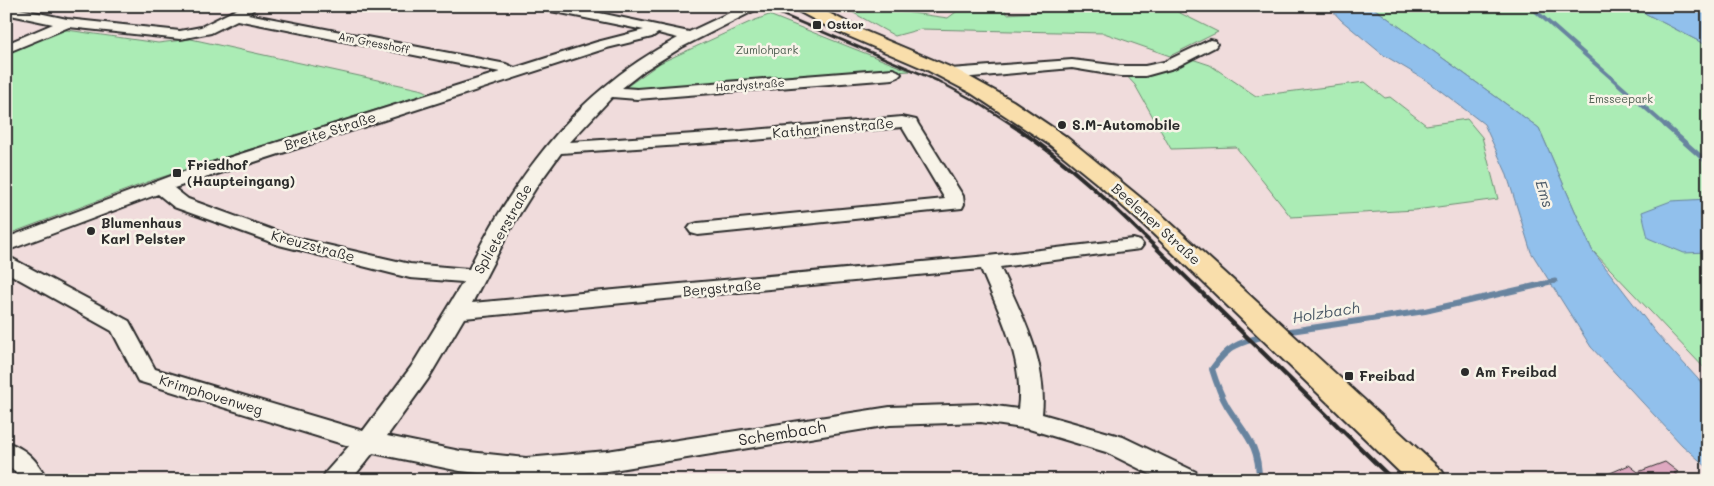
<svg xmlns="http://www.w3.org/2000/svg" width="1714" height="486" font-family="Mali,sans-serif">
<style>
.green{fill:#abecb5;stroke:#6b8c70}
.water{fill:#91c0ec;stroke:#68849f}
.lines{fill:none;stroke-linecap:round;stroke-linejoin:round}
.stream-far2{stroke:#68849f;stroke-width:4}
.stream-far1{stroke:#68849f;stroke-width:5}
.stream{stroke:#68849f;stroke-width:6}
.building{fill:#dea8c0;stroke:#2b2b2b}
.minor-casing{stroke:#2b2b2b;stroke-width:4}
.major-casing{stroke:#2b2b2b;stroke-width:4}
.minor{fill:#f7f3e8;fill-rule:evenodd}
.major{fill:#f9deab;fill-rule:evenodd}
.rail-far2{stroke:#2b2b2b;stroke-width:2.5}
.rail-far1{stroke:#2b2b2b;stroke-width:4}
.rail{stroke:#2b2b2b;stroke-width:4.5}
.poi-dot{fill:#2b2b2b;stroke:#f7f3e8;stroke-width:2}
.labels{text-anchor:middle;stroke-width:5;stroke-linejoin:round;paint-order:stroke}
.far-poi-label{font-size:11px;font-weight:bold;fill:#2b2b2b;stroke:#f7f3e8;text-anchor:start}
.far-street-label{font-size:11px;fill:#2b2b2b;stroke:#f7f3e8}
.far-park-label{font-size:11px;fill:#4b5b4e;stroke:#f7f3e8}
.poi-label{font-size:14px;font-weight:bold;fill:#2b2b2b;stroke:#f7f3e8;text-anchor:start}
.street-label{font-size:14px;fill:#2b2b2b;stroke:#f7f3e8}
.water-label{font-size:15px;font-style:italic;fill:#4a5865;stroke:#f7f3e8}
.near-street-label{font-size:16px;fill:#2b2b2b;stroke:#f7f3e8}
</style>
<rect width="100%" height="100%" fill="#f0dcdc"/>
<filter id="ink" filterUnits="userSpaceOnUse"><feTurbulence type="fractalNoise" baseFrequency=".02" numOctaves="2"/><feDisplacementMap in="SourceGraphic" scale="10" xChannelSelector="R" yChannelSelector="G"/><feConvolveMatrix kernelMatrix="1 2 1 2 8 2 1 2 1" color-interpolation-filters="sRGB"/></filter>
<g filter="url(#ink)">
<!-- green -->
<g class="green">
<polygon points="841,6 860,6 948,18 964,6 1003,6 1007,14 1125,6 1211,6 1174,10 1218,32 1170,56 1104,33 921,29 895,36"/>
<polygon points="1371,6 1631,6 1708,46 1708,372 1592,250 1539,128"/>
<polygon points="769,15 910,71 622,90 660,63 750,22"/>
<polygon points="60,29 158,43 191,39 423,90 429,93 153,180 6,235 6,52"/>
<polygon points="1189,58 1210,65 1256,96 1365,82 1385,98 1390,97 1426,125 1467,119 1482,137 1498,199 1415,210 1291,217 1236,147 1171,149 1135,85 1124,73"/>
</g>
<!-- water -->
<g class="water">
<polygon points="1328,6 1371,6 1539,128 1592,250 1656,333 1708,390 1708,468 1682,445 1591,347 1531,252 1506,172 1484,124 1429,82 1382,54 1341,20"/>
<polygon points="1631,6 1708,6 1708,46"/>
<polygon points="1708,199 1708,252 1684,253 1648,238 1642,212 1671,201"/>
</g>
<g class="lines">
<!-- stream-far2 -->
<polyline class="stream-far2" points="1530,6 1666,126"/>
<!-- stream-far1 -->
<g class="stream-far1">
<polyline points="1665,125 1708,163"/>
<polyline points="1537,285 1555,281"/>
</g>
<!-- stream -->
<g class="stream">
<polyline points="1284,332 1425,311 1543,284"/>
<path d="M1259,480c0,-37 -14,-45 -32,-74 -7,-12 -11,-24 -15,-37 16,-23 27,-27 54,-33"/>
</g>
</g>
<!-- building -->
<polygon class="building" points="1665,462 1678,472 1674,473 1683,480 1594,480 1629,465 1638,472"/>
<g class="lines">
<!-- minor casing -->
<g class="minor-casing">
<g id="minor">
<path d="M6,6l61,13 113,12 21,-4 40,-20 6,-1 6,4 -5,4 258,50 9,4 82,-26 47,-12 -98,-20 -7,-4h28l122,26 55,-26h19l-81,41 -37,23 -23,18 15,1 256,-20 5,2 3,3 -3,3 -5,2 -256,20 -25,-2 -42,45 172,-11 160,-14 14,3 2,4 45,72 1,8 -2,4 -264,27 -7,-2 -3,-4 3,-4 7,-2 247,-24 -43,-72 -160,14 -181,12 -24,33 -25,40 -40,77 516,-47 145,-17 7,2 3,4 -3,4 -140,18c21,47 48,94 42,147l81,23 73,35 4,8h-38l-56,-28 -77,-23 -48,-7 -91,3 -283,46 -81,7 -66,-7 -87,-18 -22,27h-29l4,-8 23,-26 -211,-65 -26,-50 -106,-59v-15l7,2 116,62 26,48 208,62 48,-64 52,-85 -53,-4 -131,-33 -105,-38 -16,-13 -152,57v-13l168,-63 326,-103 -263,-52 -26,13 -31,6 -111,-12 -63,26v-9l47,-20 -47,-10zM658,33l20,5c-27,14 -53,31 -76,51 -51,42 -105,119 -133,180l-59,-5 -118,-27 -104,-38 -14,-11 433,-140 45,-11zM981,269c18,44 44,91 37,140l-37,-5 -91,3 -283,44 -81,7 -66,-7 -73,-15 41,-57 36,-61z"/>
<polygon points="1210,40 1215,41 1217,44 1215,47 1174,68 1145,76 1120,76 1072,68 950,79 945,77 942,74 945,71 950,69 1072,60 1120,66 1145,66 1164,62"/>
<path d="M6,442c21,7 32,19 41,38h-27l-5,-9 -9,-5z"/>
</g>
</g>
<!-- major casing -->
<g class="major-casing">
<polygon id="major" points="794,6 815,6 862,30 957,70 1013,101 1065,136 1164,217 1442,471 1447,480 1408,480 1146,227 1099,185 1050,145 971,93 925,69 832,29 796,10"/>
</g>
<!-- minor -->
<use href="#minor" class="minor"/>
<!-- major -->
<use href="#major" class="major"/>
<!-- rail-far2 -->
<polyline class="rail-far2" points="762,6 938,81 977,102 1014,126"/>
<!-- rail-far1 -->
<path class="rail-far1" d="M1012,125c68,44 124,104 182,160"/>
<!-- rail -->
<polyline class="rail" points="1193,284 1393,480"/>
</g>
</g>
<!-- markers -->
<g class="poi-dot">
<rect x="812" y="20" width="10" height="10" rx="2.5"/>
<circle cx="1062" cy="125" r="5"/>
<rect x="172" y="168" width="10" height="10" rx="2.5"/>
<circle cx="91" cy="231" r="5"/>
<circle cx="1465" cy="372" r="5"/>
<rect x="1344" y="371" width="10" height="10" rx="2.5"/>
</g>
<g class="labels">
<!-- far-poi labels -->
<g class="far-poi-label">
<text x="827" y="29">Osttor</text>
</g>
<!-- far-street labels -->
<g class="far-street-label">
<text transform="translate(374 43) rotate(11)" y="4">Am Gresshoff</text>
<text transform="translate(750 85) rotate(-4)" y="4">Hardystraße</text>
</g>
<!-- far-park labels -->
<g class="far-park-label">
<text x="767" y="54">Zumlohpark</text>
<text x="1621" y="103">Emsseepark</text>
</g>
<!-- poi labels -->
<g class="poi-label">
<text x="1072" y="130">S.M-Automobile</text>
<text x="187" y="170">Friedhof<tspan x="187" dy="16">(Haupteingang)</tspan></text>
<text x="101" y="228">Blumenhaus<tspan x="101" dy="16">Karl Pelster</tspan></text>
<text x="1475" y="377">Am Freibad</text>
<text x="1359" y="381">Freibad</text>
</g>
<!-- street labels -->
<g class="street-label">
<text transform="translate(833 128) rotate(-5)" y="5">Katharinenstraße</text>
<text transform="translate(330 131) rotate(-18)" y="5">Breite Straße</text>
<text transform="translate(1156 224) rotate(42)" y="5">Beelener Straße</text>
<text transform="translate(503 229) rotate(-60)" y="5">Splieterstraße</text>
<text transform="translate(313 246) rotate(15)" y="5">Kreuzstraße</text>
<text transform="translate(722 288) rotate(-5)" y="5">Bergstraße</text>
<text transform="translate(211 395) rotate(17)" y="5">Krimphovenweg</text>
</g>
<!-- water labels -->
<g class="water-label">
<text transform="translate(1544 194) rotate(73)" y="5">Ems</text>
<text transform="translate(1326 313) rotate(-9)" y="5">Holzbach</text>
</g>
<!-- near-street labels -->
<g class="near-street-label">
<text transform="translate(782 433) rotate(-9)" y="6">Schembach</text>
</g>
</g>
<!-- margin -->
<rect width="1714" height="486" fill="none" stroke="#f7f3e8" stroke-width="25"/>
<rect x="12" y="12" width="1689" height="461" fill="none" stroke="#2b2b2b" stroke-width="2" filter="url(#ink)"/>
</svg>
